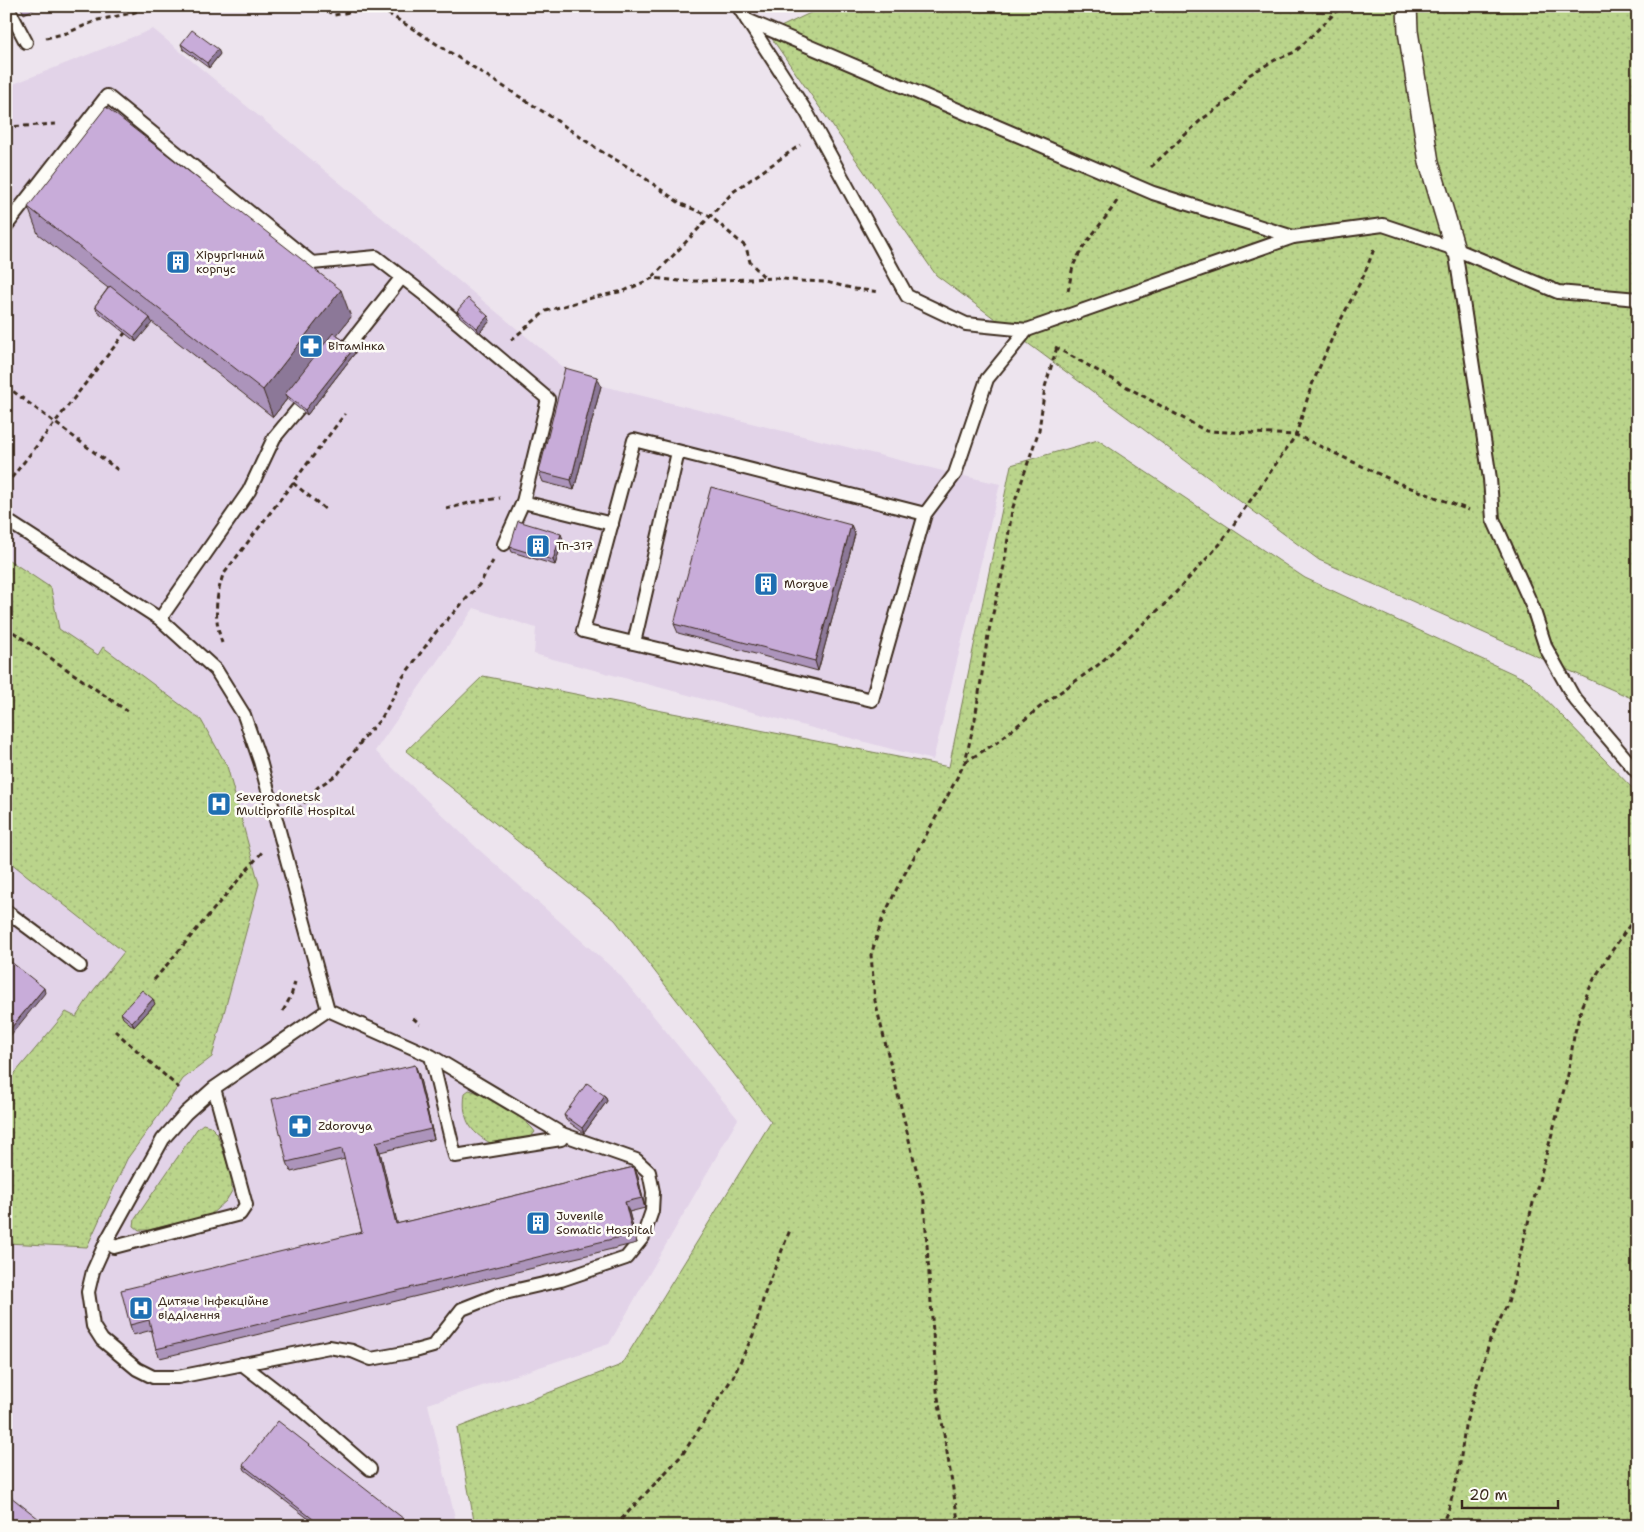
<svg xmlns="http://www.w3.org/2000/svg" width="1644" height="1532" font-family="'Shantell Sans',sans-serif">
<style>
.built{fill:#e2d3e8}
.grass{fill:url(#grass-dots);stroke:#7a7f54}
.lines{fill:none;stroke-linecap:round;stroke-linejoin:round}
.service-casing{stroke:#3b2a1e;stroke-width:16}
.pedestrian-casing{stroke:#3b2a1e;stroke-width:22}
.path{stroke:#3b2a1e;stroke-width:3;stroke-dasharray:5 4;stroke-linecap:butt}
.service{stroke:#fdfcf7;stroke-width:12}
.pedestrian{stroke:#fdfcf7;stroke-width:19}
.wall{fill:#ac94bb;stroke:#3b2a1e}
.shaded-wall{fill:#8c7898;stroke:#3b2a1e}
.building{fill:#c8acd9;stroke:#3b2a1e}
.labels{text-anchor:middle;stroke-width:5;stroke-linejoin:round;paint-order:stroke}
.poi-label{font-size:12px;fill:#3b2a1e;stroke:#fdfcf7;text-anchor:start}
</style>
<defs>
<pattern id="grass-dots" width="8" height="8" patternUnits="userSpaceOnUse" patternTransform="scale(1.25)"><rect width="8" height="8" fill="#bad48b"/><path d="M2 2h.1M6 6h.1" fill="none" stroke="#a1b678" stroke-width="1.8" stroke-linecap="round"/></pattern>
</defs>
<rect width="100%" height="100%" fill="#ede4ee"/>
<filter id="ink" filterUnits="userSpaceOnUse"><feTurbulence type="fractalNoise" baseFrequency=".02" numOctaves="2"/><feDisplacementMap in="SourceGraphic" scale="10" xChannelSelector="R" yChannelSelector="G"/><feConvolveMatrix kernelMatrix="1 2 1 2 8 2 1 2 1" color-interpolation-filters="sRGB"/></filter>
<g filter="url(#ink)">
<!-- built -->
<polygon class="built" points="153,29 579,380 955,474 1000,484 933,760 534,654 536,628 474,608 375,751 477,848 619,974 738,1119 609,1344 428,1404 457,1526 6,1526 6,87"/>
<!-- grass -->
<g class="grass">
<polygon points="825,6 1638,6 1638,701 1319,560 936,275 768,33"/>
<polygon points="1098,440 1305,578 1527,680 1638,794 1638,1526 475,1526 457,1428 621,1365 771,1122 615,920 406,751 483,676 949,767 1011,465"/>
<polygon points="6,558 51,588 59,629 98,655 103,647 201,720 227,766 259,884 212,1057 183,1079 159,1115 127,1159 87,1247 6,1243 6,1084 66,1012 76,1017 93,991 124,952 6,859"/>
<path d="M469,1090c14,3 59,29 66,42l-5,6 -34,8c-24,-12 -35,-24 -31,-53z"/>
<polygon points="203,1124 210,1126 217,1133 231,1175 232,1191 226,1201 209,1216 148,1230 139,1230 134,1226 135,1219 197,1129"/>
</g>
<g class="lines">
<!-- service casing -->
<g class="service-casing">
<g id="service">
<polyline points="7,6 26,42"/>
<polyline points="738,6 807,113 907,296 966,324 1027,330 1293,237 1383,225 1455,249"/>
<polyline points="747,20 1153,193 1293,237"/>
<polyline points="6,226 107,96 312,263 376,257 425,295 548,399 523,502 612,524"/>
<polyline points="1638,299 1558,292 1455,249 1490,479 1493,519 1533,608 1546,648 1574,698 1638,773"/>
<polyline points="347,347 402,277"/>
<polyline points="925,514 634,440 583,631 872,700 925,514 955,474 987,379 1027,330"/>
<polyline points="6,520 160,619 216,670 244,715 260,761 328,1010"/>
<polyline points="504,544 523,502"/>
<polyline points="160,619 249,491 274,438 298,409"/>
<polyline points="634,643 678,452"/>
<polyline points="6,911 80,966"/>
<polyline points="328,1010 431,1056 455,1156 561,1139 562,1134 431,1056"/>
<polyline points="214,1088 246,1205 240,1214 114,1247 107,1240 163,1139 186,1113 214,1088 328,1010"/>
<polyline points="107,1240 93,1271 88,1292 93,1326 102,1340 137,1369 153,1377 178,1377 329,1347 352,1351 371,1359 415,1351 433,1346 462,1309 500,1294 561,1280 626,1258 643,1237 652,1211 653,1192 649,1172 636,1160 562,1134"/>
<polyline points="242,1364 303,1411 370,1469"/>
</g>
</g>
<!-- pedestrian casing -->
<g class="pedestrian-casing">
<polyline id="pedestrian" points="1407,6 1408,31 1429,162 1455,249"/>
</g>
<!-- path -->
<g class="path">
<polyline points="319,6 334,15 361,10 387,13 410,27 553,118 599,150 635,171 681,204 710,216 746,247 750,262 765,278"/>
<polyline points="46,38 67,33 98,20 132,13 151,6"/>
<polyline points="6,127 57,124"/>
<polyline points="1151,167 1201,120 1229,100 1249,75 1275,60 1295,52 1342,6"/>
<polyline points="653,277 733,192 800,145"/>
<path d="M1068,291c2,-8 3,-19 6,-27 11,-23 29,-41 43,-63"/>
<polyline points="511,340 546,311 595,297 624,291 653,278 679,281 699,281 775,278 802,281 826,282 855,289 880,292"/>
<polyline points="1055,347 1206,431 1296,435 1398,483 1469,510"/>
<polyline points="6,386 118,470"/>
<polyline points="293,483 325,509"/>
<polyline points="6,485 125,333"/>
<polyline points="446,509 469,503 500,498"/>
<polyline points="6,627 127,711"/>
<path d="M222,643c-8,-25 -7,-44 1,-68l122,-161"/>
<polyline points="965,762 996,743 1045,703 1098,665 1168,601 1220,544 1296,435 1311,387 1336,329 1364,275 1374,249"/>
<polyline points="298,810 318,787 338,774 366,735 381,719 395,694 400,681 436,632 479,585 493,561"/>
<polyline points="154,980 262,852"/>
<polyline points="283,1011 291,996 295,982"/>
<polyline points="413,1018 420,1024"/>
<polyline points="115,1031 179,1088"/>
<polyline points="615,1526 682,1455 733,1377 753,1335 765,1293 790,1230"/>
<polyline points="959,1526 937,1391 924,1201 875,1001 871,955 882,920 898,886 947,797 965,762 975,719 988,635 1004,566 1012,510 1039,430 1045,387 1058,344"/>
<polyline points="1441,1526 1449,1508 1459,1471 1465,1426 1490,1340 1508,1303 1534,1199 1568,1075 1574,1036 1582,1005 1594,979 1609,955 1638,913"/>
</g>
<!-- service -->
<use href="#service" class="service"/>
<!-- pedestrian -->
<use href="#pedestrian" class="pedestrian"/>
</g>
<!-- wall -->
<g class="wall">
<polygon points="20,6 40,6 24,14"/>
<polygon points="181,44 220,54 209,68 183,49"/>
<polygon points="28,207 351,317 336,335 354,348 355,353 307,415 287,399 273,417 152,322 136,342 97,311 95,306 108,288 38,234"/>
<polygon points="457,311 488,316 490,321 479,333 459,316"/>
<polygon points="601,386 574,490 543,482 539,472"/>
<polygon points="851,525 855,534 818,671 678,633 674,624"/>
<polygon points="563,539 555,565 512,552 510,547"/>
<polygon points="155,1004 134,1027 123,1018 121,1013"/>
<polygon points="415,1065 419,1075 434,1139 380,1152 397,1224 634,1167 638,1177 645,1208 629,1212 637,1243 160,1358 156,1349 152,1330 133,1335 130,1325 362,1232 345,1159 291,1172 287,1162"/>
<polygon points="605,1096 607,1101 584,1133 566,1120 564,1115"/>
<polygon points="243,1465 413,1526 318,1526 245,1470"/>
</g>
<!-- shaded-wall -->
<g class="shaded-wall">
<polygon points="218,49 220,54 209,68 207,63"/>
<polygon points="341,290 351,317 288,397 285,394 287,399 273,417 263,390"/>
<polygon points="488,316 490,321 479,333 477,328"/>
<polygon points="150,318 152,323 136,342 134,337"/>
<polygon points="354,348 355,353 307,415 305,410"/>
<polygon points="597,377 601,386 574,490 571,480"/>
<polygon points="851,525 855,534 818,671 815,661"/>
<polygon points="561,534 563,539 555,565 553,560"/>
<polygon points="44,988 45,993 6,1041 6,1034"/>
<polygon points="153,999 155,1004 134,1027 132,1022"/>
<polygon points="415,1065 419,1075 434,1139 431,1129"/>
<polygon points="605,1096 607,1101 584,1133 582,1128"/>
<polygon points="376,1142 380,1152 400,1234 396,1224"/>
<polygon points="634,1167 638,1177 645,1208 642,1198"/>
<polygon points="625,1202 629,1212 637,1243 633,1234"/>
</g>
<!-- building -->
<g class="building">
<polygon points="192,30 218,49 207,63 181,44"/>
<polygon points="106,107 341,290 263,390 28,207"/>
<polygon points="110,286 150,318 134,337 95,306"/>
<polygon points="468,298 488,316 477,328 457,311"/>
<polygon points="333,333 354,348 305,410 285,394"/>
<polygon points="565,368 597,377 571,480 539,472"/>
<polygon points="711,487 851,525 815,661 674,624"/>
<polygon points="518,521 561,534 553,560 510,547"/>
<polygon points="6,958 44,988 6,1034"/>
<polygon points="142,990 153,999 132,1022 121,1013"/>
<polygon points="415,1065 431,1129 376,1142 396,1224 634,1167 642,1198 625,1202 633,1234 156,1349 149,1320 130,1325 121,1290 362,1232 342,1149 287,1162 272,1099"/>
<polygon points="587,1083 605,1096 582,1128 564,1115"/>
<polygon points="278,1421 413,1526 322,1526 243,1465"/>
<polygon points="6,1493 48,1526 6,1526"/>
</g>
</g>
<!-- icons -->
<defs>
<g id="building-square" transform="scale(1.25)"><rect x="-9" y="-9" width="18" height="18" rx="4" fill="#1f6fb2" stroke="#fdfcf7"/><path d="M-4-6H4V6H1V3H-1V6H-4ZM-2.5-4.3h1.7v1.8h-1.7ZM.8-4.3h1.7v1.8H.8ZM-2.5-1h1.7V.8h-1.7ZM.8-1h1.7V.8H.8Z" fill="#fff"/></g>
<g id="pharmacy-square" transform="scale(1.25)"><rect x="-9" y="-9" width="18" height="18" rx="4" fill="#1f6fb2" stroke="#fdfcf7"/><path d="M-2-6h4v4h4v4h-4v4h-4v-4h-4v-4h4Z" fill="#fff"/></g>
<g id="hospital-square" transform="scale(1.25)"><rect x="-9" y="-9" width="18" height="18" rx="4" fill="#1f6fb2" stroke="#fdfcf7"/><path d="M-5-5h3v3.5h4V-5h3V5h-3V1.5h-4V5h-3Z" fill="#fff"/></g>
</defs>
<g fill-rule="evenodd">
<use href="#building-square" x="178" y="262"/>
<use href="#pharmacy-square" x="311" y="346"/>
<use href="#building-square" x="538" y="546"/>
<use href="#building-square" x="766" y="584"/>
<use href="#hospital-square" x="219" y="804"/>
<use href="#pharmacy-square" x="300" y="1126"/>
<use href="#building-square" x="538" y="1223"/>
<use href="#hospital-square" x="141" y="1308"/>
</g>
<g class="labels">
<!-- poi labels -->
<g class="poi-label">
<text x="196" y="259">Хірургічний<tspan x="196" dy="14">корпус</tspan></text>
<text x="328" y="350">Вітамінка</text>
<text x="556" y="550">Тп-317</text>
<text x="784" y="588">Morgue</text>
<text x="236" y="801">Severodonetsk<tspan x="236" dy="14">Multiprofile Hospital</tspan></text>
<text x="318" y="1130">Zdorovya</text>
<text x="556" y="1220">Juvenile<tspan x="556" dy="14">Somatic Hospital</tspan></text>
<text x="158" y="1305">Дитяче інфекційне<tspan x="158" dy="14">відділення</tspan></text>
</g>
</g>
<!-- margin -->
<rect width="1644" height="1532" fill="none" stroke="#fdfcf7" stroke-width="25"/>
<rect x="12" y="12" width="1619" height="1507" fill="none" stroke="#3b2a1e" stroke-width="2" filter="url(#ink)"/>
<!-- scale -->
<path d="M1462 1500v8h96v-8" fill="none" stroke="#3b2a1e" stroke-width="2.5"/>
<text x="1469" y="1500" font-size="15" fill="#3b2a1e" stroke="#fdfcf7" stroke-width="4" paint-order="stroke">20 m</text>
</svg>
